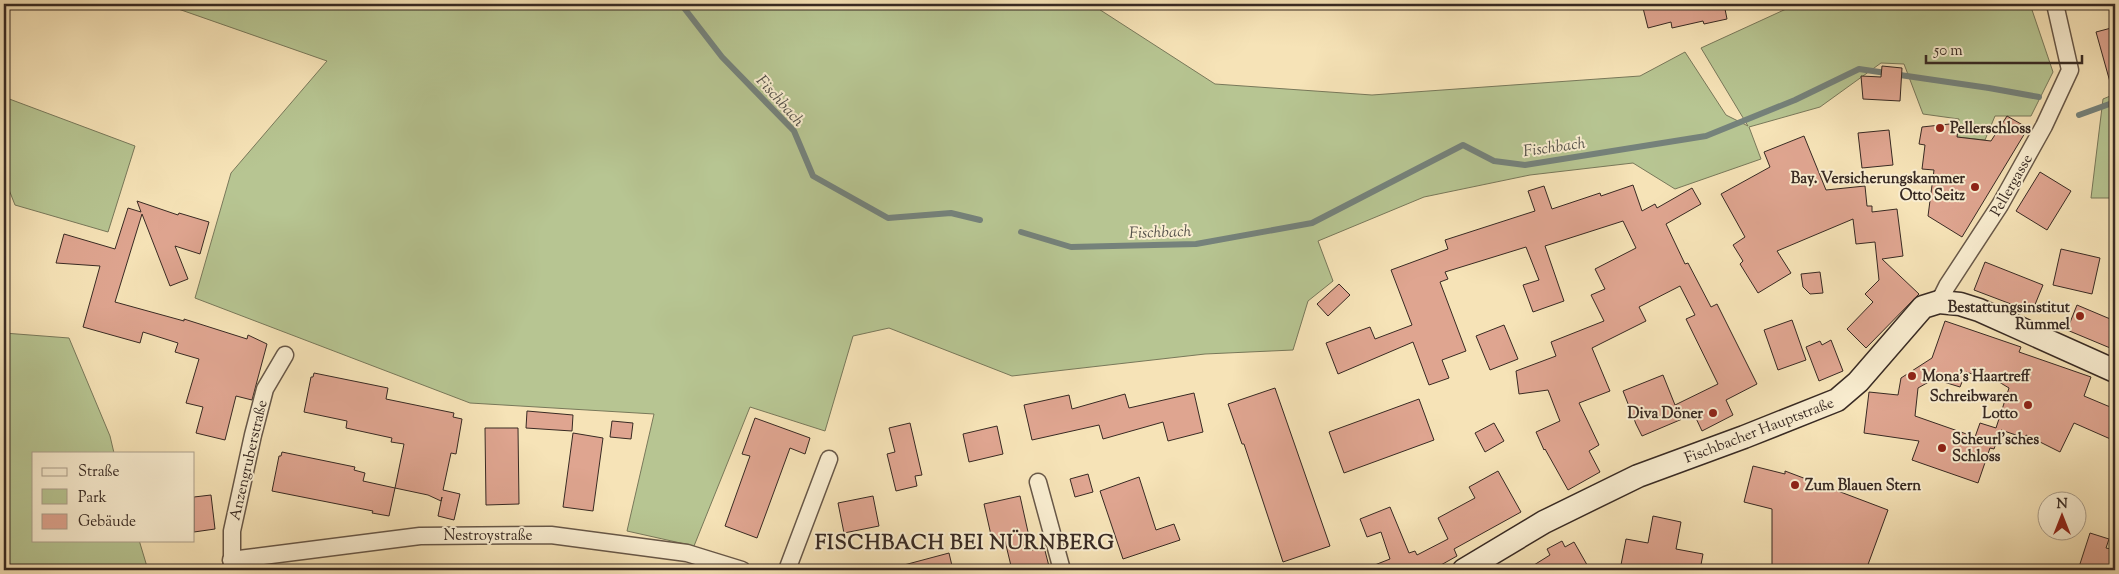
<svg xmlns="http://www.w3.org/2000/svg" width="2119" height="574" font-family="'Sorts Mill Goudy',serif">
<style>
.green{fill:#b7c592;stroke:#78785a}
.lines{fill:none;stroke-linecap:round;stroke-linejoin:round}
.stream{stroke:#75827b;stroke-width:6}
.building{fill:#dfa590;stroke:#382a23;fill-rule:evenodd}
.street-casing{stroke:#685848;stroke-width:19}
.secondary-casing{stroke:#382a23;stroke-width:25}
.street{stroke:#f9edd0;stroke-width:16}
.secondary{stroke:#f9edd0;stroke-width:22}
.poi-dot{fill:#8f2418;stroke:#f9edd0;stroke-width:2}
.labels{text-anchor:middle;stroke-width:4;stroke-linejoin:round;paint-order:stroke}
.poi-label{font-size:15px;font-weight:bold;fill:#382a23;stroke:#f9edd0;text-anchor:start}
.street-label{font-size:15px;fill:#382a23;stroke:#f9edd0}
.water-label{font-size:16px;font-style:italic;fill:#524f48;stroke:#f9edd0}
.district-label{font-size:20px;font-weight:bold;letter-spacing:1px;fill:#382a23;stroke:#f9edd0}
</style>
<rect width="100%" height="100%" fill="#f6e3b7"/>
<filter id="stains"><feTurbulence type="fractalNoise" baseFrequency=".004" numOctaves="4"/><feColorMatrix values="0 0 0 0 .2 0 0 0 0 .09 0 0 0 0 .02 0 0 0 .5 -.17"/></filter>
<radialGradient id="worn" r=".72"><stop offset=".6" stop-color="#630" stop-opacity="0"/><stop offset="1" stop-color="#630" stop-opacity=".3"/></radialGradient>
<!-- green -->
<g class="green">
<polygon points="164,4 1091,4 1215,84 1372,95 1640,76 1685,52 1726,115 1748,126 1701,48 1797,4 2030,4 2053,72 2031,116 1995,116 1985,140 1957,137 1959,119 1923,114 1904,64 1881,63 1820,107 1749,127 1761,159 1675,189 1633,163 1530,175 1424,197 1318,241 1333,281 1308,301 1293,350 1205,354 1012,376 889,328 853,336 825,431 750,407 694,546 627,531 654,414 470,403 195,298 231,173 327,61"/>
<polygon points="2115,94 2115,198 2091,198 2103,99"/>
<polygon points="4,97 135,146 108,232 15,205 4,177"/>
<polygon points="4,333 69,338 110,436 114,453 34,453 34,540 139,540 148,570 4,570"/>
</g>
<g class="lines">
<!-- stream -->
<g class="stream">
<polyline points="681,4 722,57 794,131 813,176 888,218 951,213 980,220"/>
<polyline points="2079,115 2115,102"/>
<polyline points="1021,232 1071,247 1196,244 1312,223 1463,145 1494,161 1525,165 1706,136 1795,100 1859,69 1989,88 2039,97"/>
</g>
</g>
<!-- building -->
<g class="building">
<polygon points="1642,4 1724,4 1727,19 1704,24 1703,21 1672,28 1671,22 1648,28"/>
<polygon points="2115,27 2115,81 2110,82 2096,32"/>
<polygon points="1882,66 1902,68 1900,101 1863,99 1861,76 1881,77"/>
<polygon points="2007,116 2028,128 1962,237 1928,216 1934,170 1922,169 1925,145 1919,144 1922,127 1959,123 1957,137 1991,141"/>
<polygon points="1889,130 1893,165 1862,168 1858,133"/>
<polygon points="1804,136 1826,190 1865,186 1867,206 1872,206 1872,212 1897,209 1903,256 1882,259 1919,294 1866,348 1847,329 1873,302 1865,294 1879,280 1875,242 1856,244 1853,219 1777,251 1791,273 1758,293 1740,264 1743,261 1733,245 1745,237 1721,194 1770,167 1764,152"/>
<polygon points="2040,172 2071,191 2047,230 2016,211"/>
<polygon points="1633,185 1642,211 1655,204 1657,208 1692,188 1701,204 1666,224 1685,264 1688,263 1711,307 1717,304 1757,384 1726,400 1733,415 1702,431 1694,414 1642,436 1636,424 1623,391 1663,375 1675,405 1718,384 1686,319 1695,315 1680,286 1639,307 1646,321 1592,348 1610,391 1579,403 1599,445 1589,451 1600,472 1568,490 1545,449 1544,450 1536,432 1560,421 1548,390 1519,394 1516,371 1556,356 1551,342 1604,321 1591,295 1605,289 1595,269 1636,248 1623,221 1545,246 1564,301 1533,312 1523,285 1539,280 1526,247 1445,272 1448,279 1440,282 1466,351 1442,360 1449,378 1429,385 1413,342 1338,374 1326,343 1370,327 1375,339 1412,325 1391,270 1448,249 1445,240 1535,211 1528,191 1544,186 1552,209 1600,193 1601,196"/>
<polygon points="137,201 178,215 179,213 209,222 200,254 175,246 188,279 170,286 142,214 115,302 184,321 184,319 247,339 248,335 267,344 252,400 236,396 225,440 196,433 203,407 186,403 199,359 175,352 178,343 143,332 140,343 83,327 100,266 56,263 64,234 115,249 128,208 141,212"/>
<polygon points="2061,249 2100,258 2092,294 2053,285"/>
<polygon points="1985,262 2043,285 2032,312 1974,290"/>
<polygon points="1820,272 1823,293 1810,294 1803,287 1801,274"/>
<polygon points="1339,284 1350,295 1328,316 1317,304"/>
<polygon points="2077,305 2115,321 2115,350 2067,330"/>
<polygon points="1792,320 1806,360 1778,370 1764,330"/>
<path d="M1945,321l76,26 -2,5 72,25 -7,19 31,13v32l-41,-18 -14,29 -34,-17 -1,3 -24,-8 -7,19 -4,-1 -12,35 -66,-23 7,-19 -55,-8 5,-41 29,3 3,-17 31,-20zM1974,367l35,21 -13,40 -16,-5 -5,14 -60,-21 3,-28 16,-9 26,8 6,-15 6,2z"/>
<polygon points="1504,325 1518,359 1490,370 1476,336"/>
<polygon points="1831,340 1843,371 1819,381 1806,347 1820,341 1822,345"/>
<polygon points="314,373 388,388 386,399 454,413 453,417 462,419 456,454 451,453 443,490 460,494 454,520 438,516 442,497 441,501 428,495 395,488 404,444 391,442 392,438 346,428 347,421 304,412 311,377 313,377"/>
<polygon points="1275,388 1330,546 1283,562 1244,444 1242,444 1228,404"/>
<polygon points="1194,393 1203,432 1168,441 1163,422 1103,439 1099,425 1032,440 1024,405 1069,395 1072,409 1125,394 1129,408"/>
<polygon points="1419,399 1434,440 1344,473 1329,432"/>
<polygon points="527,411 573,415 572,431 526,428"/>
<polygon points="755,418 810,438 805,454 790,448 757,538 725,526 750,456 742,454"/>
<polygon points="612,421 633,423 631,439 610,437"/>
<polygon points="910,423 922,475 915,476 917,486 896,491 887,454 895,452 889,428"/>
<polygon points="1494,423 1504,441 1485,452 1475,433"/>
<polygon points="997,426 1003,454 969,462 963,434"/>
<polygon points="485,428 518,428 519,504 486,505"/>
<polygon points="573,433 603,438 593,511 563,507"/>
<polygon points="282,452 355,467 354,470 365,473 363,481 395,488 389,516 372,513 373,511 272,491 279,456 281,456"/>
<polygon points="1753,466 1785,474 1785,471 1888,510 1866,570 1772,570 1772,509 1744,502"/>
<polygon points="1498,471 1521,512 1454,549 1457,556 1432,570 1367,570 1367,568 1390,559 1381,532 1367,537 1360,519 1390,507 1409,553 1415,551 1417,555 1448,539 1438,518 1475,498 1469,487"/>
<polygon points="1088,474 1093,492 1075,497 1070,479"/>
<polygon points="1139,477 1156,530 1174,524 1180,540 1123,559 1100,491"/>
<polygon points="211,495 215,529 194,532 194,497"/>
<polygon points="873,496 879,526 844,533 838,503"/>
<polygon points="1020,496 1032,550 1044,547 1050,570 1012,570 1005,541 993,544 984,504"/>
<polygon points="1653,516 1681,522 1676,549 1703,554 1700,570 1620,570 1626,539 1648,543"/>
<polygon points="2090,533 2109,539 2106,548 2115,550 2115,570 2078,570"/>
<polygon points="1562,541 1565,547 1574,542 1590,570 1526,570 1550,555 1547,549"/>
<polygon points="949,553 953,570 904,570 904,565"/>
</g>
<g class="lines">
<!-- street casing -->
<g class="street-casing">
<g id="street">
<polyline points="1939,302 1947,286 2000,205 2044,126 2070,70 2055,4"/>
<polyline points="1038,482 1062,570"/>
<polyline points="231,560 420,536 551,535 687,553 742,570"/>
<polyline points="232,570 232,531 253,435 265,389 285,355"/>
<polyline points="787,570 829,459"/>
</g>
</g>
<!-- secondary casing -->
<g class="secondary-casing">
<polyline id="secondary" points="1464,570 1544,522 1638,476 1744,437 1837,400 1858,382 1923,307 1939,302 1960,304 1979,310 2115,371"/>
</g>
<!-- street -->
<use href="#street" class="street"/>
<!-- secondary -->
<use href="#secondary" class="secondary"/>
</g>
<!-- markers -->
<g class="poi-dot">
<circle cx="1940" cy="128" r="5"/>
<circle cx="1975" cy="187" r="5"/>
<circle cx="2080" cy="316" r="5"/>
<circle cx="1912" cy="376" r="5"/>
<circle cx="2028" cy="405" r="5"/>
<circle cx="1713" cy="413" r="5"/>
<circle cx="1942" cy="448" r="5"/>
<circle cx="1795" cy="485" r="5"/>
</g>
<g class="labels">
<!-- poi labels -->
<g class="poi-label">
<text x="1950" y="133">Pellerschloss</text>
<text x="1965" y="183" text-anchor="end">Bay. Versicherungskammer<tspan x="1965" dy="17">Otto Seitz</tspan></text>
<text x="2070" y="312" text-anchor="end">Bestattungsinstitut<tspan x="2070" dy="17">Rummel</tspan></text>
<text x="1922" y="381">Mona's Haartreff</text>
<text x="2018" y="401" text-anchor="end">Schreibwaren<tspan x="2018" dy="17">Lotto</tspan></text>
<text x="1703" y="418" text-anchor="end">Diva Döner</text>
<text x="1952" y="444">Scheurl'sches<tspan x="1952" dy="17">Schloss</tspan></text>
<text x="1805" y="490">Zum Blauen Stern</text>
</g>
<!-- street labels -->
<g class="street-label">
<text transform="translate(2011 185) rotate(-60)" y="5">Pellergasse</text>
<text transform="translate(1759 430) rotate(-21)" y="5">Fischbacher Hauptstraße</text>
<text transform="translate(248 460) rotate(-77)" y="5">Anzengruberstraße</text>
<text x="488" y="540">Nestroystraße</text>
</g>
<!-- water labels -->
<g class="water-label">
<text transform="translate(781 100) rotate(48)" y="6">Fischbach</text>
<text transform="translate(1554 146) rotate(-8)" y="6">Fischbach</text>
<text transform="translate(1160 231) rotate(-2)" y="6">Fischbach</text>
</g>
<!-- district labels -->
<g class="district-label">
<text x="965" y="549">FISCHBACH BEI NÜRNBERG</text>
</g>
</g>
<!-- margin -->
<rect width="2119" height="574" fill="none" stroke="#f6e3b7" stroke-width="20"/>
<rect x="5" y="5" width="2109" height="564" fill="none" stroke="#382a23" stroke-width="2.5"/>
<rect x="10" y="10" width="2099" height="554" fill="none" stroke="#382a23"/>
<!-- legend -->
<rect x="32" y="452" width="162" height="90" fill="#f9edd0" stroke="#ac9f8b"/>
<rect x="42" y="468" width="25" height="8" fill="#f9edd0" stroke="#ac9f8b"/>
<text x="78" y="476" font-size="15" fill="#382a23">Straße</text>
<rect x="42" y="489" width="25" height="15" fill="#b7c592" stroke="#ac9f8b"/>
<text x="78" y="502" font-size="15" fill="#382a23">Park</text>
<rect x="42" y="514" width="25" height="15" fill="#dfa590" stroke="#ac9f8b"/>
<text x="78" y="526" font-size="15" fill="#382a23">Gebäude</text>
<!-- north arrow -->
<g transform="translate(2062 516)"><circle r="24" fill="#f9edd0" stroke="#ac9f8b"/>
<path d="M0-4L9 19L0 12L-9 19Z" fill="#8f2418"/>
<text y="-8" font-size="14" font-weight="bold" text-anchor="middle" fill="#382a23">N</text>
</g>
<!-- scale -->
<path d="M1926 55v8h156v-8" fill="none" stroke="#382a23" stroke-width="2.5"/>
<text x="1934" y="55" font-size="15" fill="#382a23" stroke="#f9edd0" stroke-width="4" paint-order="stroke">50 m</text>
<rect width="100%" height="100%" filter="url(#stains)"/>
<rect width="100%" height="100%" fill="url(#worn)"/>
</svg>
